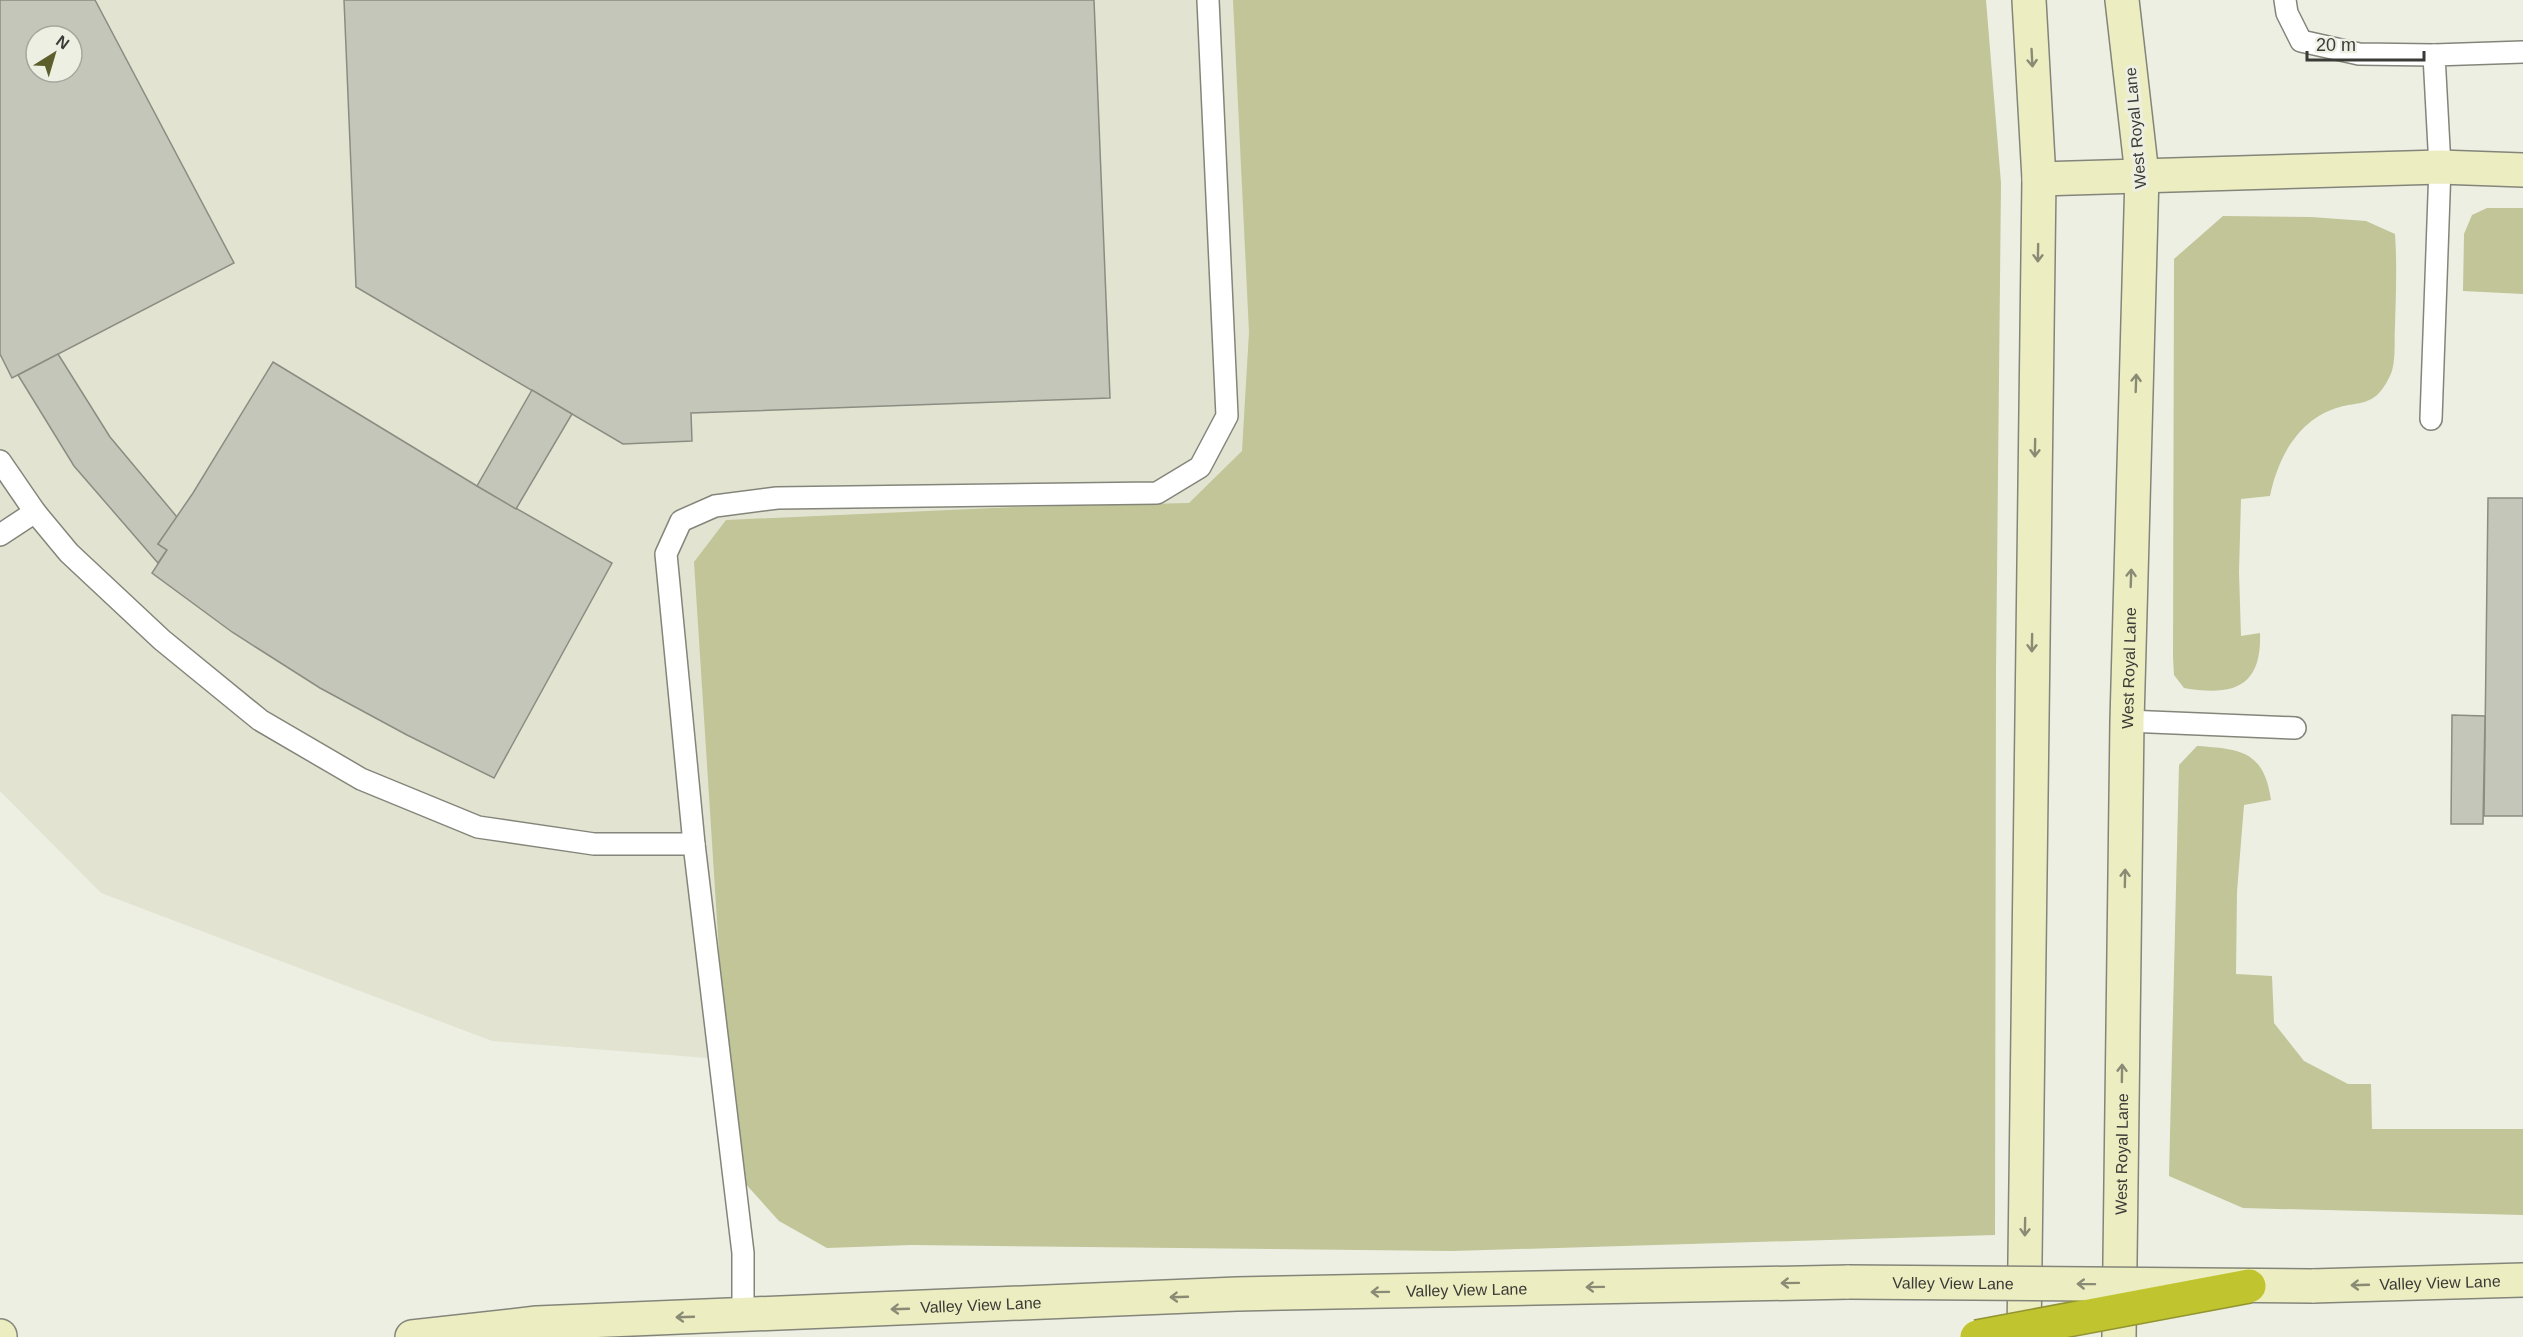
<svg xmlns="http://www.w3.org/2000/svg" width="2523" height="1337" font-family="Helvetica,sans-serif">
<style>
.built{fill:#e2e4d1;fill-rule:evenodd}
.green{fill:#c1c597}
.building{fill:#c4c6ba;stroke:#8c8d82;stroke-width:1.5;fill-rule:evenodd}
.lines{fill:none;stroke-linecap:round;stroke-linejoin:round}
.service-casing{stroke:#84857a;stroke-width:24}
.secondary-casing{stroke:#84857a;stroke-width:36}
.service{stroke:#fff;stroke-width:21}
.secondary{stroke:#ecedc1;stroke-width:33}
.secondary-bridge-casing{stroke:#84857a;stroke-width:36;stroke-linecap:butt}
.motorway-bridge-casing{stroke:#919431;stroke-width:36;stroke-linecap:butt}
.secondary-bridge{stroke:#ecedc1;stroke-width:33}
.motorway-bridge{stroke:#c0c42f;stroke-width:33}
.oneway{stroke:#8a8b75}
.labels{text-anchor:middle;stroke-width:6;stroke-linejoin:round;paint-order:stroke}
.street-label{font-size:16px;fill:#3a3a36;stroke:#eeefe3}
</style>
<rect width="100%" height="100%" fill="#eeefe3"/>
<!-- built -->
<path class="built" d="M0,0h1264l19,460 -512,603 -279,-22 -391,-148 -101,-102zM36,36h36v36h-36z"/>
<!-- green -->
<g class="green">
<polygon points="1233,0 1986,0 2001,183 1996,669 1995,1235 1452,1251 911,1245 827,1248 779,1221 733,1170 694,562 726,520 1016,507 1189,503 1242,451 1249,332"/>
<polygon points="2487,208 2523,208 2523,294 2463,291 2464,234 2472,215"/>
<path d="M2223,216l88,1 55,4 29,13c2,30 1,60 0,91 -1,15 1,31 -3,46 -2,6 -9,19 -14,23 -11,11 -25,9 -38,13 -41,11 -62,50 -70,89l-29,3 -2,73 2,64 19,-3c2,56 -29,63 -76,55l-10,-13 -1,-18 1,-398z"/>
<path d="M2197,746c44,3 67,5 74,54l-27,5 -7,87 -1,82 36,2 2,47 30,38 44,23h23l1,45h151v86l-280,-7 -74,-32 10,-411z"/>
</g>
<!-- building -->
<g class="building">
<path d="M0,0h95l139,263 -222,115 -12,-24zM36,36h36v36h-36z"/>
<polygon points="344,0 1094,0 1110,398 691,413 692,441 623,444 356,287"/>
<polygon points="58,354 110,437 177,517 158,544 167,550 158,563 74,466 18,375"/>
<polygon points="273,362 477,486 612,563 494,778 407,735 320,688 232,632 152,573 167,550 158,544 193,493"/>
<polygon points="532,390 572,414 516,509 477,486"/>
<polygon points="2488,498 2523,498 2523,816 2484,816"/>
<polygon points="2452,715 2485,716 2483,824 2451,824"/>
</g>
<g class="lines">
<!-- service casing -->
<g class="service-casing">
<g id="service">
<polyline points="2285,0 2287,13 2301,41 2359,54 2434,55"/>
<polyline points="2431,419 2440,167 2434,55 2523,52"/>
<polyline points="0,461 35,512 69,553 162,640 260,720 361,779 478,827 594,844 694,844 743,1253 743,1315"/>
<polyline points="0,535 35,512"/>
<polyline points="2127,721 2295,728"/>
<polyline points="694,844 666,554 681,521 715,506 777,498 1157,493 1200,467 1227,416 1208,0"/>
</g>
</g>
<!-- secondary casing -->
<g class="secondary-casing">
<g id="secondary">
<polyline points="2039,179 2440,167 2523,170"/>
<path id="s1" d="M2312,1286l211,-6"/>
<polyline points="0,1336 0,1337"/>
<path id="s2" d="M412,1337l125,-14 700,-29 612,-12"/>
<polyline points="2024,1337 2039,179 2029,0"/>
<path id="s3" d="M2119,1337l8,-616 15,-546 -20,-175"/>
</g>
</g>
<!-- service -->
<use href="#service" class="service"/>
<!-- secondary -->
<use href="#secondary" class="secondary"/>
<!-- secondary-bridge casing -->
<g class="secondary-bridge-casing">
<g id="secondary-bridge">
<path id="s4" d="M1849,1282l463,4"/>
</g>
</g>
<!-- motorway-bridge casing -->
<g class="motorway-bridge-casing">
<polyline id="motorway-bridge" points="1977,1337 2249,1286"/>
</g>
<!-- secondary-bridge -->
<use href="#secondary-bridge" class="secondary-bridge"/>
<!-- motorway-bridge -->
<use href="#motorway-bridge" class="motorway-bridge"/>
</g>
<!-- one-way arrows -->
<defs><path id="oneway-shaft" d="M-6 0H5M1.5-3L5.5 0L1.5 3" fill="none" stroke-width="1.6" stroke-linecap="round" stroke-linejoin="round" transform="scale(1.5)"/></defs>
<g class="oneway">
<use href="#oneway-shaft" transform="translate(2032 58) rotate(87)"/>
<use href="#oneway-shaft" transform="translate(2038 253) rotate(91)"/>
<use href="#oneway-shaft" transform="translate(2136 383) rotate(-88)"/>
<use href="#oneway-shaft" transform="translate(2035 448) rotate(91)"/>
<use href="#oneway-shaft" transform="translate(2131 578) rotate(-88)"/>
<use href="#oneway-shaft" transform="translate(2032 643) rotate(91)"/>
<use href="#oneway-shaft" transform="translate(2125 878) rotate(-89)"/>
<use href="#oneway-shaft" transform="translate(2122 1073) rotate(-89)"/>
<use href="#oneway-shaft" transform="translate(2025 1227) rotate(91)"/>
<use href="#oneway-shaft" transform="translate(1790 1283) rotate(179)"/>
<use href="#oneway-shaft" transform="translate(2086 1284) rotate(-179)"/>
<use href="#oneway-shaft" transform="translate(2360 1285) rotate(178)"/>
<use href="#oneway-shaft" transform="translate(1595 1287) rotate(179)"/>
<use href="#oneway-shaft" transform="translate(1380 1292) rotate(179)"/>
<use href="#oneway-shaft" transform="translate(1179 1297) rotate(178)"/>
<use href="#oneway-shaft" transform="translate(900 1309) rotate(178)"/>
<use href="#oneway-shaft" transform="translate(685 1317) rotate(178)"/>
</g>
<g class="labels">
<!-- street labels -->
<g class="street-label">
<text transform="translate(2135 128) rotate(-95)" y="6">West Royal Lane</text>
<text dy="6" stroke="none"><textPath href="#s3" startOffset="669">West Royal Lane</textPath></text>
<text dy="6" stroke="none"><textPath href="#s3" startOffset="183">West Royal Lane</textPath></text>
<text dy="6" stroke="none"><textPath href="#s4" startOffset="104">Valley View Lane</textPath></text>
<text dy="6" stroke="none"><textPath href="#s1" startOffset="128">Valley View Lane</textPath></text>
<text dy="6" stroke="none"><textPath href="#s2" startOffset="1056">Valley View Lane</textPath></text>
<text dy="6" stroke="none"><textPath href="#s2" startOffset="570">Valley View Lane</textPath></text>
</g>
</g>
<!-- north arrow -->
<g transform="translate(54 54) rotate(37)"><circle r="28" fill="#eeefe3" stroke="#a6a79e" stroke-width="1.5"/>
<path d="M0-4.5L10 22L0 15L-10 22Z" fill="#5c5f2c"/>
<text y="-9" font-size="16" font-weight="bold" text-anchor="middle" fill="#3a3a36">N</text>
</g>
<!-- scale -->
<path d="M2307 51v9h117v-9" fill="none" stroke="#3a3a36" stroke-width="3"/>
<text x="2316" y="51" font-size="18" fill="#3a3a36" stroke="#eeefe3" stroke-width="4.5" paint-order="stroke">20 m</text>
</svg>
